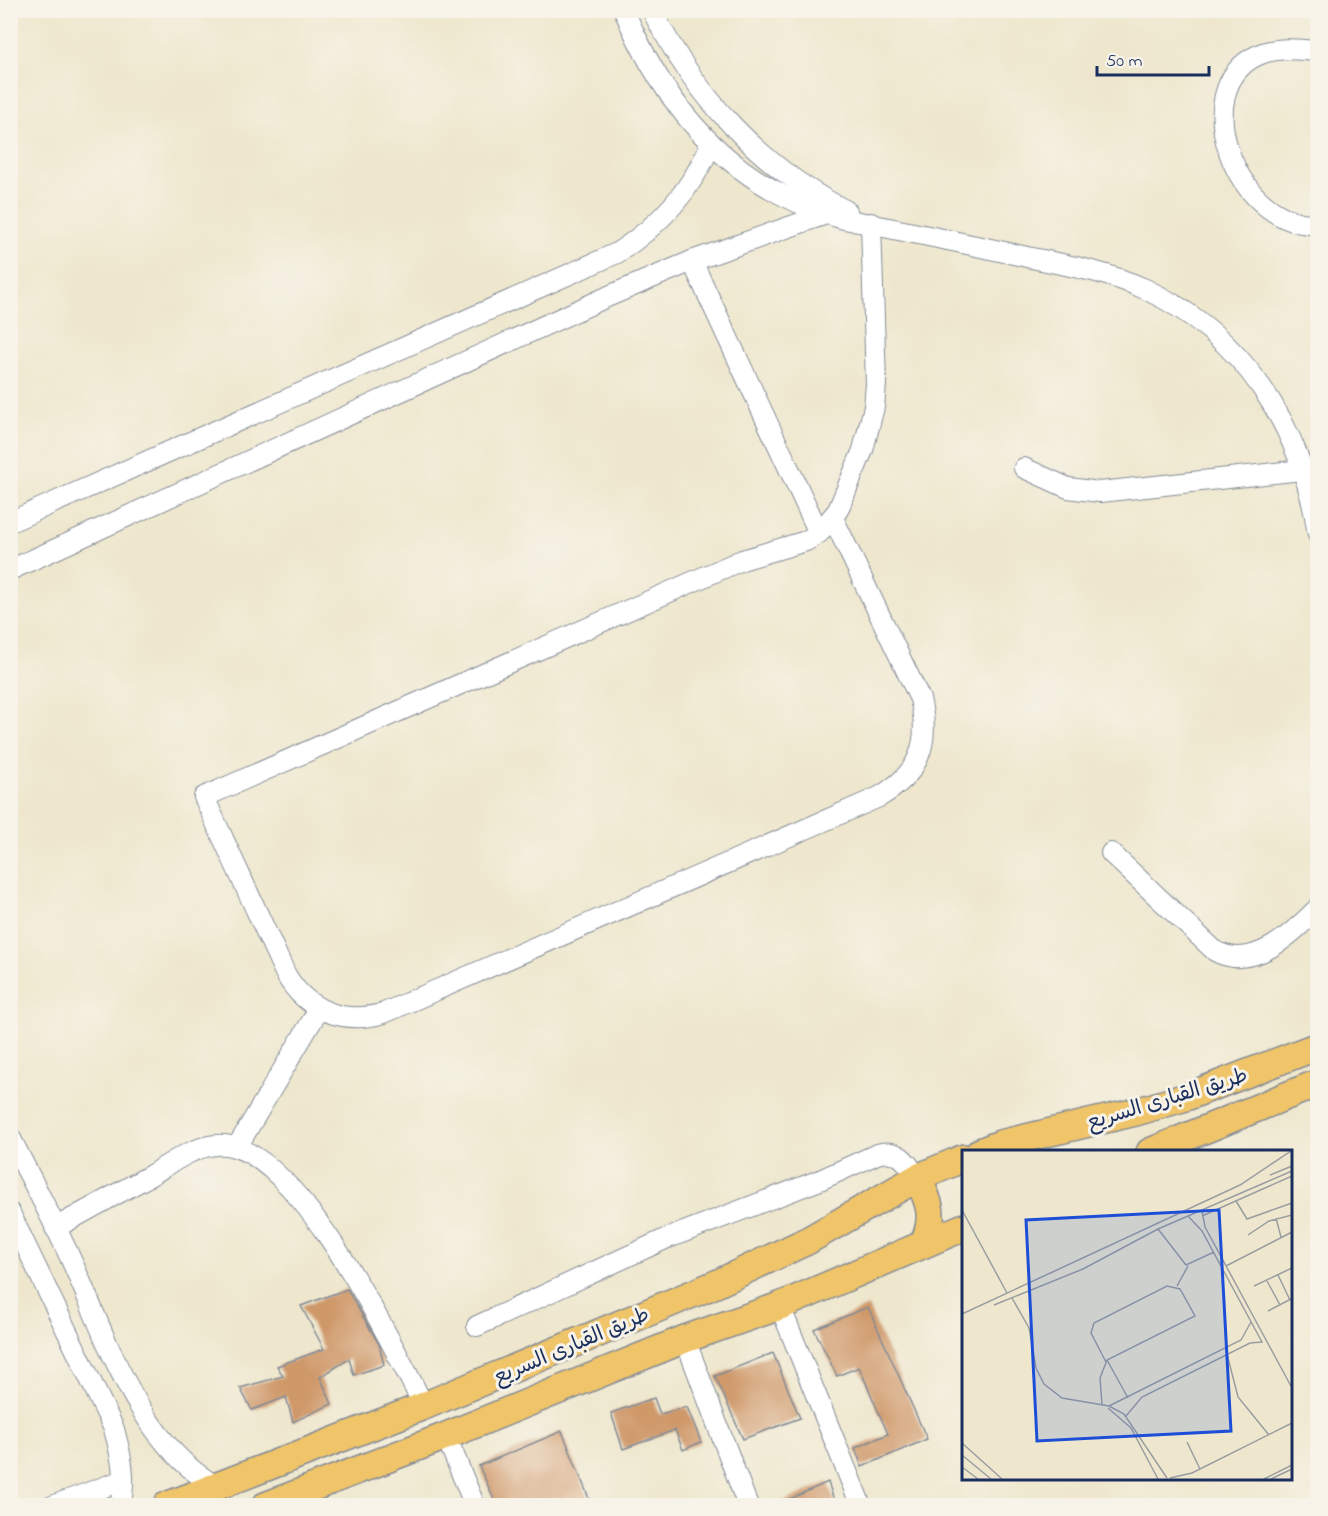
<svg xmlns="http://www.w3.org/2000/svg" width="1328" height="1516" font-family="'Indie Flower','Playpen Sans Arabic',sans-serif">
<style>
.building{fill:#cf9869}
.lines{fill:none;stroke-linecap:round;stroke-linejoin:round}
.minor-casing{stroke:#848b96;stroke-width:22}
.highway-casing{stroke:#848b96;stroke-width:30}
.minor{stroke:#fff;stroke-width:20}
.highway{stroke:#f0c469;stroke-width:27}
.labels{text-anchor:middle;stroke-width:6;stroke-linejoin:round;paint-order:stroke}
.street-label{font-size:21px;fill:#1b2f5e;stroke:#f7f3e8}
.inset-road{fill:none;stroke:#9a9da1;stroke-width:1.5}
.view{fill:#1d4ed8;fill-opacity:0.15;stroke:#1d4ed8;stroke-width:3}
.inset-edge{fill:none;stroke:#1b2f5e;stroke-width:3}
</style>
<rect width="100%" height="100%" fill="#f7f3e8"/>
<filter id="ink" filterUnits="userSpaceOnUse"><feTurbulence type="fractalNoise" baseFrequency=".0167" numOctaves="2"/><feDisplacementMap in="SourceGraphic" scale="12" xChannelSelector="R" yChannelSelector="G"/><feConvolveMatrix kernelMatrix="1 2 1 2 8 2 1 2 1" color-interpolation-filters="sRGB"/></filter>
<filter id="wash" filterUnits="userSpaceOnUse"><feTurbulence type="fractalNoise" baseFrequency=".008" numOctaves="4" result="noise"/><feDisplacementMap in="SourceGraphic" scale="24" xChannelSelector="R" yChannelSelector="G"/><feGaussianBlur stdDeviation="1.35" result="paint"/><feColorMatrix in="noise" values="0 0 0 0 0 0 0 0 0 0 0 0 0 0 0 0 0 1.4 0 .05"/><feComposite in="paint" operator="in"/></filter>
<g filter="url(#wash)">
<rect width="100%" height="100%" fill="#eee7cd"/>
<g id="blocks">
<!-- building -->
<g class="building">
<polygon points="347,1289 379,1344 384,1365 354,1375 349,1359 320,1377 332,1404 293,1422 286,1397 252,1410 240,1388 283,1376 277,1366 324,1349 301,1306"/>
<polygon points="868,1307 927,1439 862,1467 855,1448 888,1434 859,1367 837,1376 814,1329"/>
<polygon points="773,1353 800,1418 743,1439 715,1376"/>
<polygon points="654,1398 660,1414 687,1407 701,1442 683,1450 675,1430 623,1449 611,1413"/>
<polygon points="562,1431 592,1506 497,1506 479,1466"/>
<polygon points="828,1482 836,1506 774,1506"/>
</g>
</g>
</g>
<g filter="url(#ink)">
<use href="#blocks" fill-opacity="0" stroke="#848b96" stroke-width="1.5"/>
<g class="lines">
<!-- minor casing -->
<g class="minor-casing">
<g id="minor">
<path d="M624,10c42,101 109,177 216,208 62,13 125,25 187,39 40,8 80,15 118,32 99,46 157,139 173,245"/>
<path d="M652,10c42,85 110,159 195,201"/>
<path d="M1318,51c-20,-1 -41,-5 -60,4 -73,33 -23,173 60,169"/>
<polyline points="692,261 819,533"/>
<polyline points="1024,468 1068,488 1100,492 1302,470"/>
<path d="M833,518l87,181c11,45 -1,75 -41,98l-495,216c-40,12 -77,-2 -98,-38l-82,-178 538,-237 64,-19 13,-8 19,-23 25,-60 11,-43 2,-23 -5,-161"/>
<path d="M10,522l607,-269c43,-28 74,-62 94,-109"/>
<polyline points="10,570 609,296 692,261 826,214"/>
<path d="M1111,853l104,98c38,21 77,-17 103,-43"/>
<path d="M10,1137c21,42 44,84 63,127 34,76 67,180 143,222"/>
<polyline points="237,1147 319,1009"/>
<path d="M10,1213l104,216c7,26 13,50 6,77"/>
<path d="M55,1228c32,-18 64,-35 96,-53 20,-12 42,-28 65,-30 78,-7 176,200 208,261"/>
<polyline points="780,1306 861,1506"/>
<path d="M477,1326l186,-86 157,-60 57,-26c21,-6 30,7 40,24"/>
<polyline points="685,1339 748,1506"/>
<polyline points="446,1436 475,1506"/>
<polyline points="52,1506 123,1480"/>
</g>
</g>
<!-- highway casing -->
<g class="highway-casing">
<g id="highway">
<polyline points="980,1152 1000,1144 1136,1112 1186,1097 1318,1046"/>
<polyline points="1150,1152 1318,1083"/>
<path d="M917,1178c13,23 19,41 6,66"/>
<polyline points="166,1506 424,1406 716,1284 807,1241 917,1178 964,1158"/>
<polyline points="265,1506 446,1436 685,1339 780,1306 964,1227"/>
</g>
</g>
<!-- minor -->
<use href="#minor" class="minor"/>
<!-- highway -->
<use href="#highway" class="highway"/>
</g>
</g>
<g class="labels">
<!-- street labels -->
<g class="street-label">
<text transform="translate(1167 1098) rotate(-17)" y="7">طريق القبارى السريع</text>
<text transform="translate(571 1345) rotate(-23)" y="7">طريق القبارى السريع</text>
</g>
</g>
<!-- overview -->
<g transform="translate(962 1150)">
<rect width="330" height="330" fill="#eee7cd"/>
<path class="inset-road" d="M308,25l22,-9M274,51l11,18 45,-16M0,60l45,83M240,61l3,16 87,161M240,66l90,-40M314,68l5,19M196,79l28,36 28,-13M286,85l21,-14 23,-6M264,116l66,-34M316,125l12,25M305,131l13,24M215,136l11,-20M292,136l38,-18M50,148l17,30 7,40 8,16 18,14 47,8 15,8 43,64M32,155l89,-36 75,-40 134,-58M306,161l23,-12M0,164l278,-129 51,-34M265,204l11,43 31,38M145,210l21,38M140,255l-2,-27 7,-18 88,-44 -15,-27 -13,-3 -73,37 -3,10 15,29M147,256l132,-66 10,-18M146,258l23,20 27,51M164,266l16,-19 108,-54 12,-1 -60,-111 -14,-15M225,292l13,27M0,293l40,36M0,305l29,24M0,317l16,12M208,328l22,-5 100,-50M302,329l28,-14M309,329l21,-10"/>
<path class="view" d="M257,60l12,221 -194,10 -11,-221z"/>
<rect width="330" height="330" class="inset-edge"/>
</g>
<!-- margin -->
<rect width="1328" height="1516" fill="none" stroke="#f7f3e8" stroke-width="36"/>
<!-- scale -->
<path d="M1097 66v9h112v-9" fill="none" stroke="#1b2f5e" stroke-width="3"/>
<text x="1106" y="66" font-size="18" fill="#1b2f5e" stroke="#f7f3e8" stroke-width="4.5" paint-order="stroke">50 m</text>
</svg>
